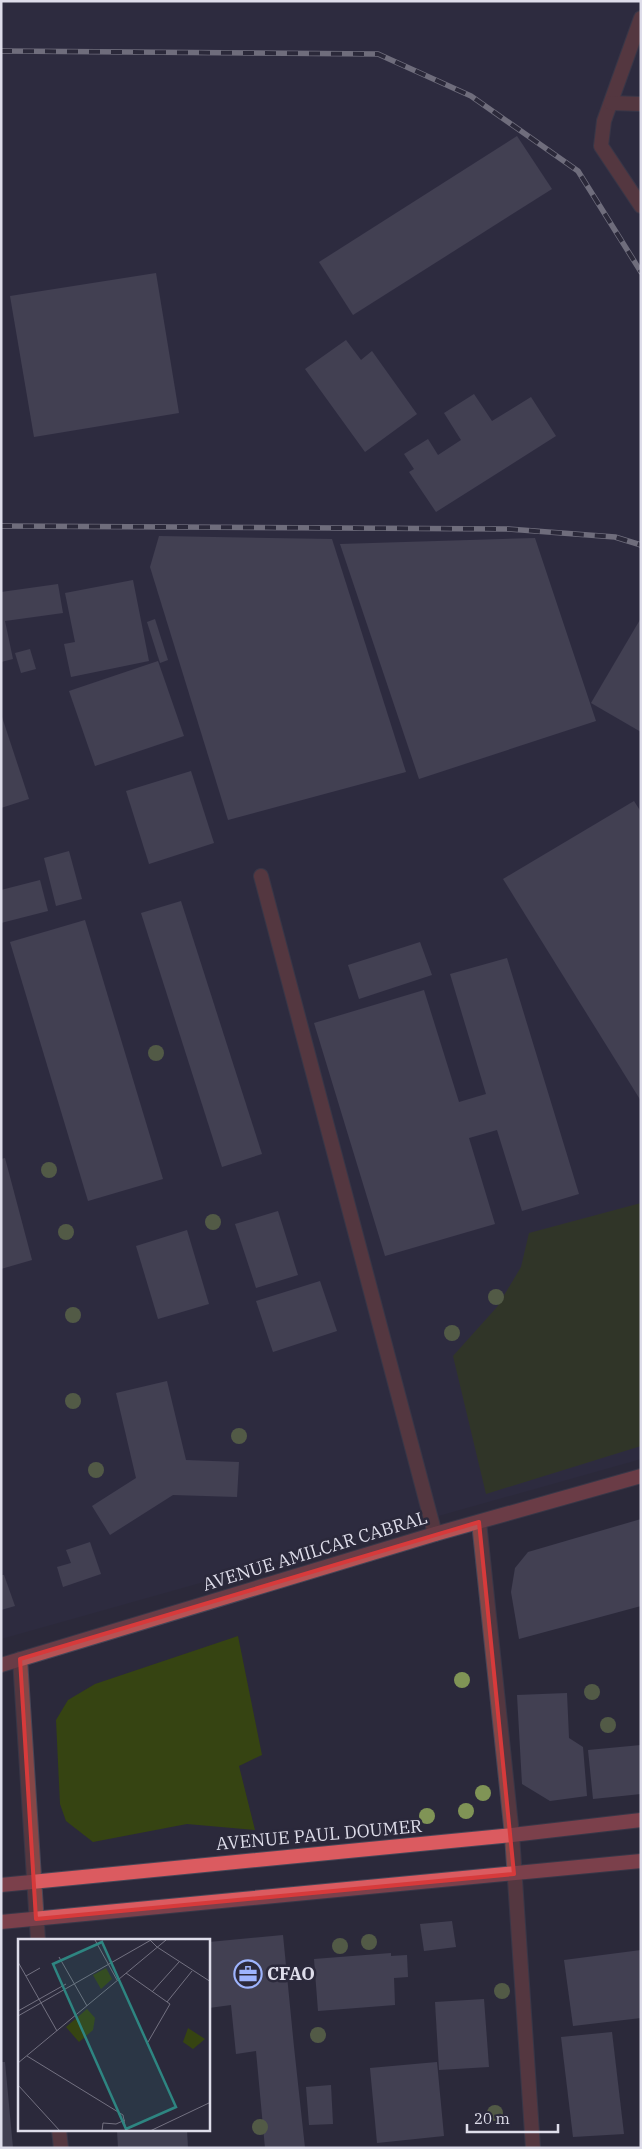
<svg xmlns="http://www.w3.org/2000/svg" width="642" height="2149" font-family="'IBM Plex Serif',serif">
<style>
.built{fill:#302d46}
.green{fill:#364412}
.building{fill:#5d5b70}
.lines{fill:none;stroke-linecap:round;stroke-linejoin:round}
.service-casing{stroke:#484657;stroke-width:16}
.minor-casing{stroke:#484657;stroke-width:16}
.secondary-casing{stroke:#484657;stroke-width:16}
.primary-casing{stroke:#484657;stroke-width:16}
.service{stroke:#854747;stroke-width:14}
.minor{stroke:#854747;stroke-width:14}
.secondary{stroke:#b65355;stroke-width:14}
.primary{stroke:#db5b60;stroke-width:14}
.rail-casing{stroke:#c0bfcd;stroke-width:5.5}
.rail{stroke:#2b293b;stroke-width:4;stroke-dasharray:11;stroke-linecap:butt}
.tree{fill:#809456}
.marked{fill:none;stroke:#d73a3b;stroke-width:4;stroke-linejoin:round}
.labels{text-anchor:middle;stroke-width:5;stroke-linejoin:round;paint-order:stroke}
.street-label{font-size:18px;fill:#deddea;stroke:#2b293b}
.poi-label{font-size:18px;font-weight:bold;fill:#deddea;stroke:#2b293b;text-anchor:start}
.inset-road{fill:none;stroke:#737181;stroke-width:1}
.view{fill:#2e8581;fill-opacity:0.15;stroke:#2e8581;stroke-width:2.5}
.inset-edge{fill:none;stroke:#deddea;stroke-width:2.5}
</style>
<rect width="100%" height="100%" fill="#2b293b"/>
<!-- built -->
<polygon class="built" points="1,1 641,1 641,1459 1,1639"/>
<!-- green -->
<g class="green">
<polygon points="641,1203 641,1446 486,1494 453,1356 497,1307 521,1267 529,1233"/>
<polygon points="238,1636 262,1755 239,1766 255,1830 187,1824 93,1842 66,1821 60,1804 56,1720 68,1700 95,1684"/>
</g>
<!-- building -->
<g class="building">
<polygon points="517,136 552,189 353,315 319,262"/>
<polygon points="156,273 179,413 34,437 10,296"/>
<polygon points="346,340 361,360 372,351 417,414 365,452 305,369"/>
<polygon points="474,394 492,421 531,397 556,436 436,512 409,472 414,469 404,454 428,439 438,455 461,440 444,413"/>
<polygon points="159,536 332,539 406,772 228,820 150,567"/>
<polygon points="535,538 596,721 419,779 340,544"/>
<polygon points="133,580 149,661 71,677 64,644 75,642 65,593"/>
<polygon points="58,584 63,613 5,621 13,659 1,662 1,592"/>
<polygon points="641,618 641,732 591,703"/>
<polygon points="155,619 168,660 160,663 147,622"/>
<polygon points="30,649 36,669 21,673 15,653"/>
<polygon points="158,661 184,736 95,766 69,691"/>
<polygon points="1,714 29,799 1,808"/>
<polygon points="191,771 214,843 149,864 126,791"/>
<polygon points="634,801 641,812 641,1101 503,879"/>
<polygon points="69,851 82,899 56,906 44,858"/>
<polygon points="40,880 48,911 1,923 1,890"/>
<polygon points="181,901 262,1154 222,1167 141,913"/>
<polygon points="85,920 163,1179 88,1201 10,942"/>
<polygon points="420,942 432,975 359,999 348,965"/>
<polygon points="507,958 579,1194 522,1211 497,1130 469,1138 495,1224 385,1256 314,1023 424,990 459,1102 486,1094 450,974"/>
<polygon points="5,1158 32,1260 1,1269 1,1159"/>
<polygon points="278,1211 298,1275 256,1288 235,1224"/>
<polygon points="187,1230 209,1304 158,1319 136,1246"/>
<polygon points="320,1281 337,1331 273,1352 256,1301"/>
<polygon points="167,1381 186,1460 239,1462 237,1497 173,1495 110,1535 92,1506 136,1478 116,1393"/>
<polygon points="641,1519 641,1606 519,1639 511,1592 515,1568 528,1552"/>
<polygon points="90,1542 101,1574 63,1587 57,1567 71,1563 66,1550"/>
<polygon points="1,1575 4,1575 15,1606 1,1610"/>
<polygon points="567,1693 569,1738 583,1747 587,1796 550,1801 522,1784 517,1695"/>
<polygon points="641,1745 641,1794 593,1799 588,1750"/>
<polygon points="452,1921 456,1947 424,1951 420,1924"/>
<polygon points="283,1935 294,2047 305,2148 265,2148 256,2051 236,2054 231,2005 209,2008 209,1942"/>
<polygon points="641,1950 641,2018 573,2026 564,1960"/>
<polygon points="391,1953 391,1956 407,1955 408,1977 394,1978 395,2005 318,2011 314,1959"/>
<polygon points="484,1999 489,2067 439,2070 435,2002"/>
<polygon points="612,2032 624,2134 573,2137 561,2037"/>
<polygon points="1,2062 5,2062 13,2148 1,2148"/>
<polygon points="437,2062 444,2136 377,2143 370,2068"/>
<polygon points="331,2085 333,2124 309,2125 306,2087"/>
<polygon points="117,2130 187,2130 188,2148 118,2148"/>
</g>
<g class="lines">
<!-- service casing -->
<g class="service-casing">
<polyline id="service" points="261,876 435,1534"/>
</g>
<!-- minor casing -->
<g class="minor-casing">
<g id="minor">
<polyline points="641,18 604,121 601,146 641,206"/>
<polyline points="611,103 641,104"/>
<polyline points="479,1522 512,1835 533,2148"/>
<polyline points="20,1659 38,1940"/>
<polyline points="59,2130 61,2148"/>
</g>
</g>
<!-- secondary casing -->
<g class="secondary-casing">
<polyline id="secondary" points="1,1665 435,1534 641,1476"/>
</g>
<!-- primary casing -->
<g class="primary-casing">
<g id="primary">
<polyline points="1,1885 512,1835 641,1820"/>
<polyline points="1,1922 641,1861"/>
</g>
</g>
<!-- service -->
<use href="#service" class="service"/>
<!-- minor -->
<use href="#minor" class="minor"/>
<!-- secondary -->
<use href="#secondary" class="secondary"/>
<!-- primary -->
<use href="#primary" class="primary"/>
<!-- rail casing -->
<g class="rail-casing">
<g id="rail">
<polyline points="1,51 378,54 471,96 578,171 641,272"/>
<polyline points="1,526 508,529 615,537 641,545"/>
</g>
</g>
<!-- rail -->
<use href="#rail" class="rail"/>
</g>
<!-- trees -->
<g class="tree">
<circle cx="156" cy="1053" r="8"/>
<circle cx="49" cy="1170" r="8"/>
<circle cx="213" cy="1222" r="8"/>
<circle cx="66" cy="1232" r="8"/>
<circle cx="496" cy="1297" r="8"/>
<circle cx="73" cy="1315" r="8"/>
<circle cx="452" cy="1333" r="8"/>
<circle cx="73" cy="1401" r="8"/>
<circle cx="239" cy="1436" r="8"/>
<circle cx="96" cy="1470" r="8"/>
<circle cx="462" cy="1680" r="8"/>
<circle cx="592" cy="1692" r="8"/>
<circle cx="608" cy="1725" r="8"/>
<circle cx="483" cy="1793" r="8"/>
<circle cx="466" cy="1811" r="8"/>
<circle cx="427" cy="1816" r="8"/>
<circle cx="369" cy="1942" r="8"/>
<circle cx="340" cy="1946" r="8"/>
<circle cx="502" cy="1991" r="8"/>
<circle cx="318" cy="2035" r="8"/>
<circle cx="495" cy="2113" r="8"/>
<circle cx="260" cy="2127" r="8"/>
</g>
<!-- marked area -->
<path d="M0 0H642V2149H0ZM479,1522l35,352 -478,45 -16,-260z" fill="#2b293b" fill-opacity=".55" fill-rule="evenodd"/>
<path class="marked" d="M479,1522l35,352 -478,45 -16,-260z"/>
<!-- icons -->
<defs>
<g id="office-ring" transform="scale(1.4375)"><circle r="9.5" fill="#2b293b" stroke="#9eb4fd" stroke-width="1.5"/><path d="M-6-3h4V-5.5h4V-3h4V5H-6ZM-1-4.5V-3h2v-1.5ZM-6 0V1H6V0Z" fill="#9eb4fd"/></g>
</defs>
<g fill-rule="evenodd">
<use href="#office-ring" x="248" y="1974"/>
</g>
<g class="labels">
<!-- street labels -->
<g class="street-label">
<text transform="translate(315 1551) rotate(-17)" y="6">AVENUE AMILCAR CABRAL</text>
<text transform="translate(319 1835) rotate(-5)" y="6">AVENUE PAUL DOUMER</text>
</g>
<!-- poi labels -->
<g class="poi-label">
<text x="267" y="1980">CFAO</text>
</g>
</g>
<!-- overview -->
<g transform="translate(18 1939)">
<rect width="192" height="192" fill="#2b293b"/>
<path d="M88,29l6,11 -11,10 -8,-14zM69,70l8,9 -2,12 -14,12 -13,-15zM170,89l17,11 -12,10 -10,-7z" fill="#364412"/>
<path class="inset-road" d="M77,1l22,40M132,1l7,7 54,35M41,18l28,49M0,23l39,69M108,34l44,31 -22,38M8,37l14,-8M134,53l27,-30M149,63l25,-31M0,72l48,-27M0,77l133,-76M9,117l96,59 3,16M0,124l148,-123M0,146l42,46M84,192l1,-8 13,1 9,-4M132,192l61,-29"/>
<path class="view" d="M84,3l74,165 -50,22 -73,-165z"/>
<rect width="192" height="192" class="inset-edge"/>
</g>
<!-- border -->
<rect width="642" height="2149" fill="none" stroke="#deddea" stroke-width="5"/>
<!-- scale -->
<path d="M467 2124v8h91v-8" fill="none" stroke="#deddea" stroke-width="2.5"/>
<text x="474" y="2124" font-size="15" fill="#deddea" stroke="#2b293b" stroke-width="4" paint-order="stroke">20 m</text>
</svg>
